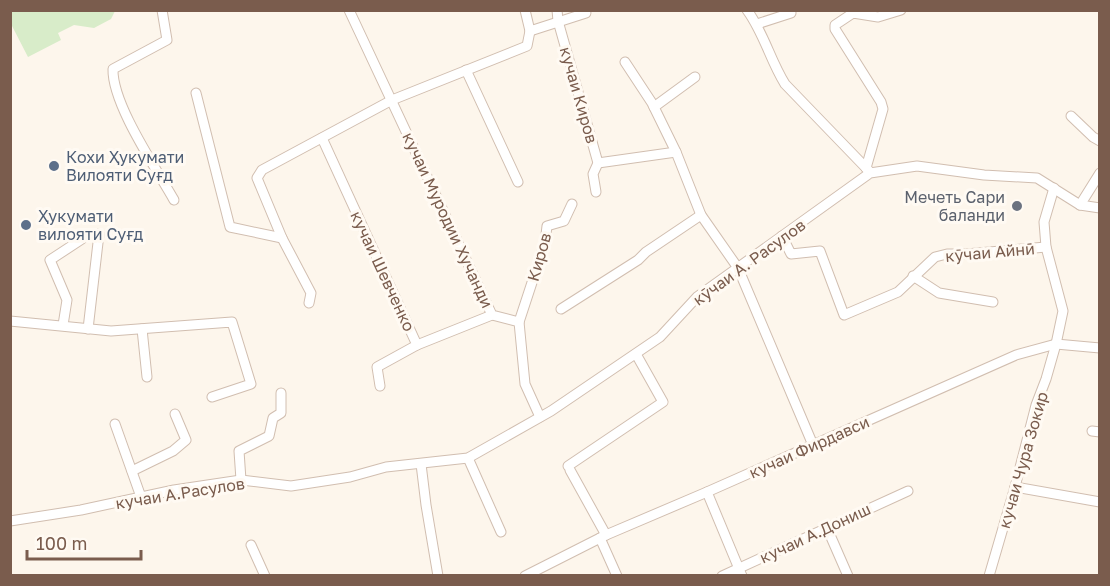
<svg xmlns="http://www.w3.org/2000/svg" width="1110" height="586" font-family="'Golos Text',sans-serif">
<style>
.green{fill:#d8ecc9}
.lines{fill:none;stroke-linecap:round;stroke-linejoin:round}
.minor-casing{stroke:#d1beb0;stroke-width:11}
.minor{stroke:#fff;stroke-width:9}
.service-dot{fill:#5c6f8a;stroke:#fffaf3;stroke-width:2}
.worship-dot{fill:#6b7280;stroke:#fffaf3;stroke-width:2}
.labels{text-anchor:middle;stroke-width:6;stroke-linejoin:round;paint-order:stroke}
.street-label{font-size:16px;fill:#7a5c4d;stroke:#fffaf3}
.service-label{font-size:16px;fill:#4e5e75;stroke:#fffaf3;text-anchor:start}
.worship-label{font-size:16px;fill:#5b616d;stroke:#fffaf3;text-anchor:end}
</style>
<rect width="100%" height="100%" fill="#fdf6ec"/>
<!-- green -->
<polygon class="green" points="10,11 11,10 115,11 111,19 94,28 74,25 58,33 61,40 28,57 11,24"/>
<g class="lines">
<!-- minor casing -->
<g class="minor-casing">
<g id="minor">
<path d="M162,10l5,30 -54,29c-1,35 43,99 61,131"/>
<polyline points="349,10 492,315 519,322 525,384 540,417"/>
<polyline points="525,10 530,31 586,13"/>
<polyline points="557,10 558,21 598,163 676,152"/>
<path d="M747,10c17,23 23,50 38,74l84,87"/>
<polyline points="757,24 791,13"/>
<polyline points="625,62 652,103 676,152 701,215 738,268 813,445"/>
<polyline points="466,70 518,182"/>
<polyline points="196,93 230,227 282,238"/>
<polyline points="654,107 695,77"/>
<polyline points="1071,116 1093,137 1100,141"/>
<polyline points="322,138 417,345 377,367 380,386"/>
<polyline points="866,168 883,109 881,102 835,29 835,25 853,13 878,17 901,10"/>
<polyline points="596,192 593,174 598,163"/>
<polyline points="1080,205 1100,173"/>
<polyline points="782,236 791,254 820,251 844,315 898,292 935,257 947,254 966,254 1046,247"/>
<polyline points="913,276 939,293 993,302"/>
<polyline points="309,303 311,293 282,238 257,178 262,170 392,100 527,46 530,31"/>
<polyline points="561,309 638,260 646,252 701,215"/>
<polyline points="10,321 111,331 232,322 251,384 212,397"/>
<polyline points="519,322 545,243 547,226 564,221 572,204"/>
<polyline points="63,325 67,300 50,260 82,239"/>
<polyline points="88,329 99,234"/>
<polyline points="142,329 147,377"/>
<polyline points="417,345 492,315"/>
<polyline points="115,424 141,497"/>
<polyline points="1092,431 1100,432"/>
<polyline points="468,458 501,532"/>
<polyline points="421,464 426,505 438,576"/>
<polyline points="568,466 663,402 636,354"/>
<polyline points="570,470 606,535"/>
<polyline points="132,471 173,451 186,440 175,414"/>
<polyline points="241,480 239,451 269,436 273,418 281,413 281,393"/>
<polyline points="1015,487 1100,502"/>
<polyline points="707,492 742,576"/>
<polyline points="10,521 81,510 174,490 241,480 291,486 350,477 386,467 468,458 551,411 660,337 697,297 870,173 917,166 984,175 1037,178 1080,205 1100,208"/>
<polyline points="827,528 848,576"/>
<polyline points="600,538 617,576"/>
<polyline points="251,545 265,576"/>
<polyline points="525,576 606,535 707,492 1016,355 1056,344 1100,348"/>
<polyline points="722,576 908,491"/>
<polyline points="989,576 1015,487 1036,405 1046,379 1056,344 1063,311 1046,247 1044,222 1054,188"/>
</g>
</g>
<!-- minor -->
<use href="#minor" class="minor"/>
</g>
<!-- markers -->
<g class="service-dot">
<circle cx="54" cy="166" r="6"/>
<circle cx="26" cy="225" r="6"/>
</g>
<circle class="worship-dot" cx="1017" cy="206" r="6"/>
<g class="labels">
<!-- street labels -->
<g class="street-label">
<text transform="translate(579 95) rotate(74)" y="6">кучаи Киров</text>
<text transform="translate(448 220) rotate(65)" y="6">кучаи Муродии Хучанди</text>
<text transform="translate(990 252) rotate(-5)" y="6">кӯчаи Айнӣ</text>
<text transform="translate(539 257) rotate(-74)" y="6">Киров</text>
<text transform="translate(749 262) rotate(-36)" y="6">кӯчаи А. Расулов</text>
<text transform="translate(383 271) rotate(65)" y="6">кучаи Шевченко</text>
<text transform="translate(809 447) rotate(-24)" y="6">кучаи Фирдавси</text>
<text transform="translate(1023 460) rotate(-74)" y="6">кучаи Чура Зокир</text>
<text transform="translate(180 493) rotate(-9)" y="6">кучаи А.Расулов</text>
<text transform="translate(815 533) rotate(-25)" y="6">кучаи А.Дониш</text>
</g>
<!-- service labels -->
<g class="service-label">
<text x="66" y="163">Кохи Ҳукумати<tspan x="66" dy="18">Вилояти Суғд</tspan></text>
<text x="38" y="222">Ҳукумати<tspan x="38" dy="18">вилояти Суғд</tspan></text>
</g>
<!-- worship labels -->
<g class="worship-label">
<text x="1005" y="203">Мечеть Сари<tspan x="1005" dy="18">баланди</tspan></text>
</g>
</g>
<!-- border -->
<rect width="1110" height="586" fill="none" stroke="#7a5c4d" stroke-width="24"/>
<!-- scale -->
<path d="M27 550v9h114v-9" fill="none" stroke="#7a5c4d" stroke-width="3"/>
<text x="36" y="550" font-size="18" fill="#7a5c4d" stroke="#fffaf3" stroke-width="4.5" paint-order="stroke">100 m</text>
</svg>
